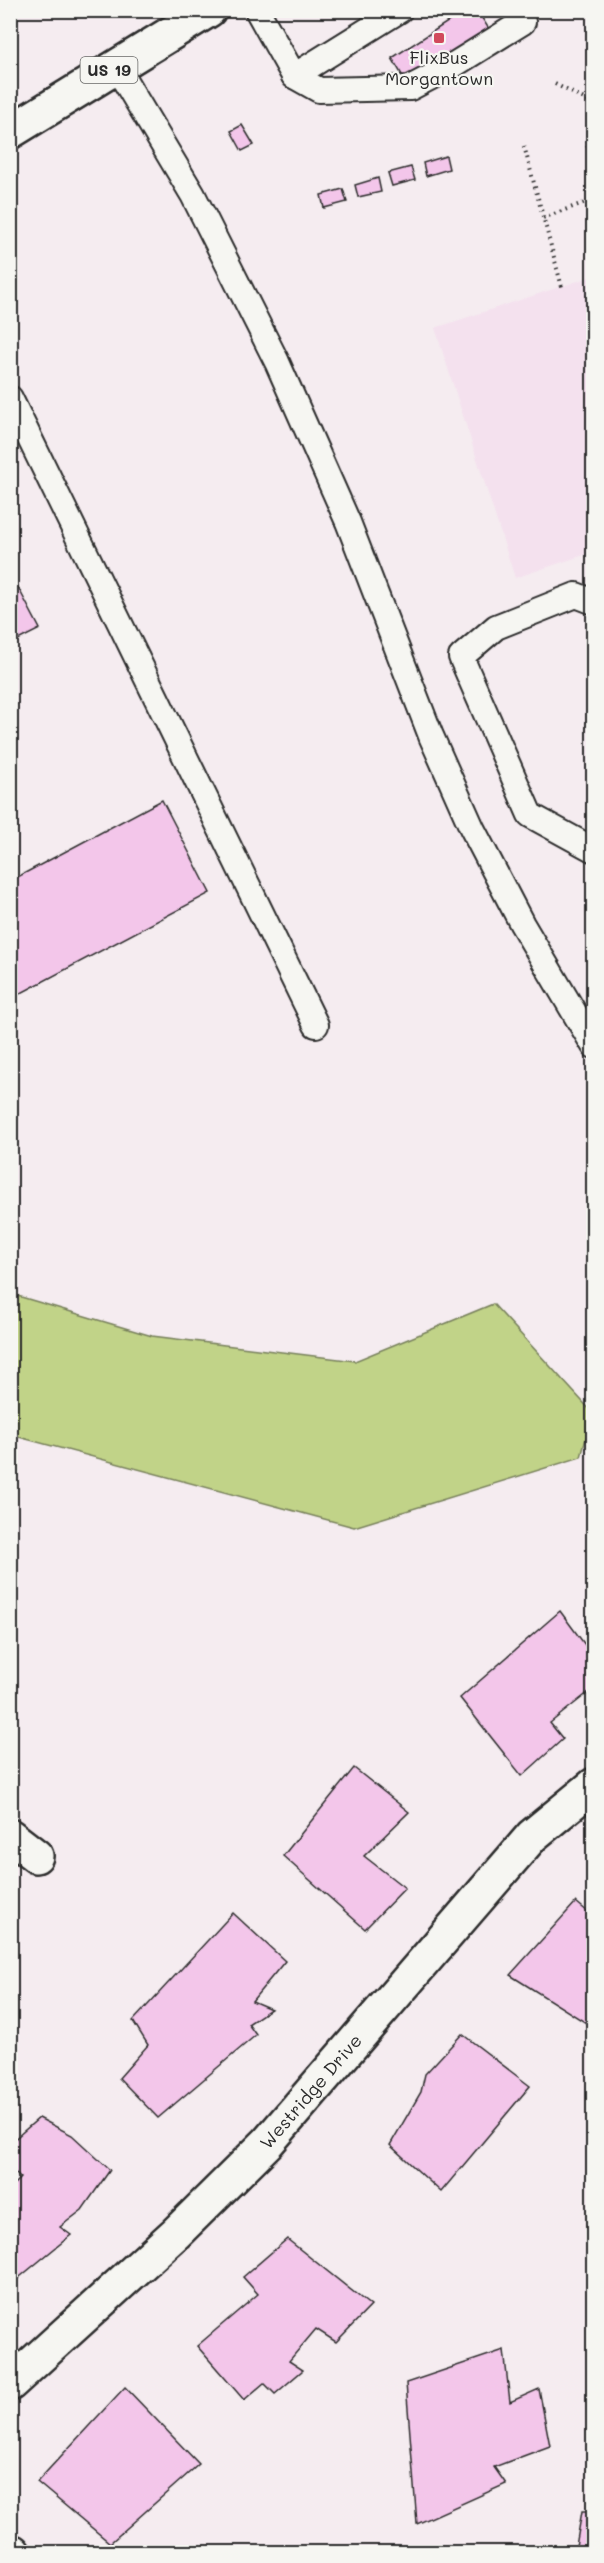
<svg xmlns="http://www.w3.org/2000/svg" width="604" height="2563" font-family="Mali,sans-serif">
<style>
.built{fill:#f4e1ee}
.green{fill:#c1d388;stroke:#767f5a;stroke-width:1.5}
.building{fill:#f3c6ea;stroke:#2b2b2b;stroke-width:1.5}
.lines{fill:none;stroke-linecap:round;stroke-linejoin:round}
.lane-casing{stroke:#2b2b2b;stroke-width:28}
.street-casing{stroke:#2b2b2b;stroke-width:38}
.primary-casing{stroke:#2b2b2b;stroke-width:38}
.path{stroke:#2b2b2b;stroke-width:4;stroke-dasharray:1.5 4.5;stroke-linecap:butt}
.lane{stroke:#f6f6f2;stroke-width:24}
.street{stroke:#f6f6f2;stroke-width:33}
.primary{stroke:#f6f6f2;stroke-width:33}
.poi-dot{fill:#d1495b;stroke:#f6f6f2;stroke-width:2}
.labels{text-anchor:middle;stroke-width:4.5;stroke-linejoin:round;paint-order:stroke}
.shield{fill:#f6f6f2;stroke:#686867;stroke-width:1.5}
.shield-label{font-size:16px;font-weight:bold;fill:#2b2b2b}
.poi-label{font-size:18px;fill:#2b2b2b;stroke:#f6f6f2}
.street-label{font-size:18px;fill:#2b2b2b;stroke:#f6f6f2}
</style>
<rect width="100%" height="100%" fill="#f5ecf0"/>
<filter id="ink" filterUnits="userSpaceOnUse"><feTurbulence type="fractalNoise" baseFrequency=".0167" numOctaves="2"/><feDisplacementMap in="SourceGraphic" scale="12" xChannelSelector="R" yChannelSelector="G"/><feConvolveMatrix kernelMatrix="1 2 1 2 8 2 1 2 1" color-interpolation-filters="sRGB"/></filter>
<g filter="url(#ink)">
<!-- built -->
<polygon class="built" points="593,276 593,552 515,578 435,328"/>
<!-- green -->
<polygon class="green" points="11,1294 152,1336 355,1361 493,1304 593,1413 581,1457 354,1527 11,1435"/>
<!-- building -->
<g class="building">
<polygon points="466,10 477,10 489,29 406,82 392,58"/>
<polygon points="242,125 254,145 242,151 231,131"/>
<polygon points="446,156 449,169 426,176 423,163"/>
<polygon points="411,167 415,180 392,186 388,173"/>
<polygon points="378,178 381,192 358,197 355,185"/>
<polygon points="343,189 347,202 324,208 321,195"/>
<polygon points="10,572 40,629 10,644"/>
<polygon points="162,800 210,893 10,999 10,881"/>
<polygon points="560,1611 594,1657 594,1688 550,1723 563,1739 522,1776 460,1698"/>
<polygon points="354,1768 409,1812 364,1856 405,1888 365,1929 283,1856"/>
<polygon points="576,1902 594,1917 594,2028 510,1975"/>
<polygon points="233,1913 285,1961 252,2001 271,2009 248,2024 256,2035 158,2118 119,2078 148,2045 133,2021"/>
<polygon points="462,2034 530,2086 441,2192 390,2145 421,2092 425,2074"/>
<polygon points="39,2118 72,2135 110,2170 82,2210 60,2227 71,2235 10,2285 10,2188 20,2178 10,2167 10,2143"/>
<polygon points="287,2239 371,2306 336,2342 316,2329 289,2361 303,2370 275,2394 264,2383 244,2400 197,2346 258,2294 243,2277"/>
<polygon points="504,2350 510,2402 539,2389 550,2446 494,2467 506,2484 417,2524 406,2383"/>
<polygon points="125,2387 199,2464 110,2543 37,2482"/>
<polygon points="582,2511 594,2511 594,2552 575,2552"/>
</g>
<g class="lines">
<!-- lane casing -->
<g class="lane-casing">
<g id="lane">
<polyline points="257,10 294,76 319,90 410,88 452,66 523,22 519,10"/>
<polyline points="116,66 193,195 277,362 348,522 431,736 472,828 522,924 594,1046"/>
<polyline points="294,76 400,10"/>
<polyline points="10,398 316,1025"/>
<polyline points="594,602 576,595 496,627 461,657 530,815 594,850"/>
</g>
</g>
<!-- street casing -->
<g class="street-casing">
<g id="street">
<polyline points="10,1836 36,1856"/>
<path id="s1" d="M10,2384l166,-151 92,-91 264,-306 62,-51"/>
<polyline points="10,2551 13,2552"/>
</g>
</g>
<!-- primary casing -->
<g class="primary-casing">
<polyline id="primary" points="10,132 209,10"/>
</g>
<!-- path -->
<g class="path">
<polyline points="555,84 594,104"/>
<polyline points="594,140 586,142 594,163"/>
<polyline points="524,146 562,287"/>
<polyline points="543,218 594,199"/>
</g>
<!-- lane -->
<use href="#lane" class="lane"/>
<!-- street -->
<use href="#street" class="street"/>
<!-- primary -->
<use href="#primary" class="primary"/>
</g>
</g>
<!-- markers -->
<rect class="poi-dot" x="433" y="32" width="12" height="12" rx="3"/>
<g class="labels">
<!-- shield labels -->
<rect class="shield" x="80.5" y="57" width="57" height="26" rx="4.5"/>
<g class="shield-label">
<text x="109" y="76">US 19</text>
</g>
<!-- poi labels -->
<g class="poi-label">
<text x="439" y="64">FlixBus<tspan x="439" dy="21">Morgantown</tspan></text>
</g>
<!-- street labels -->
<g class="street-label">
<text dy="6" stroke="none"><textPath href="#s1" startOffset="420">Westridge Drive</textPath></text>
</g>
</g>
<!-- margin -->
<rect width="604" height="2563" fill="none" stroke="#f6f6f2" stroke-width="36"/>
<rect x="18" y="18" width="568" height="2527" fill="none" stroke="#2b2b2b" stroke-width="2" filter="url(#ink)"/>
</svg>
